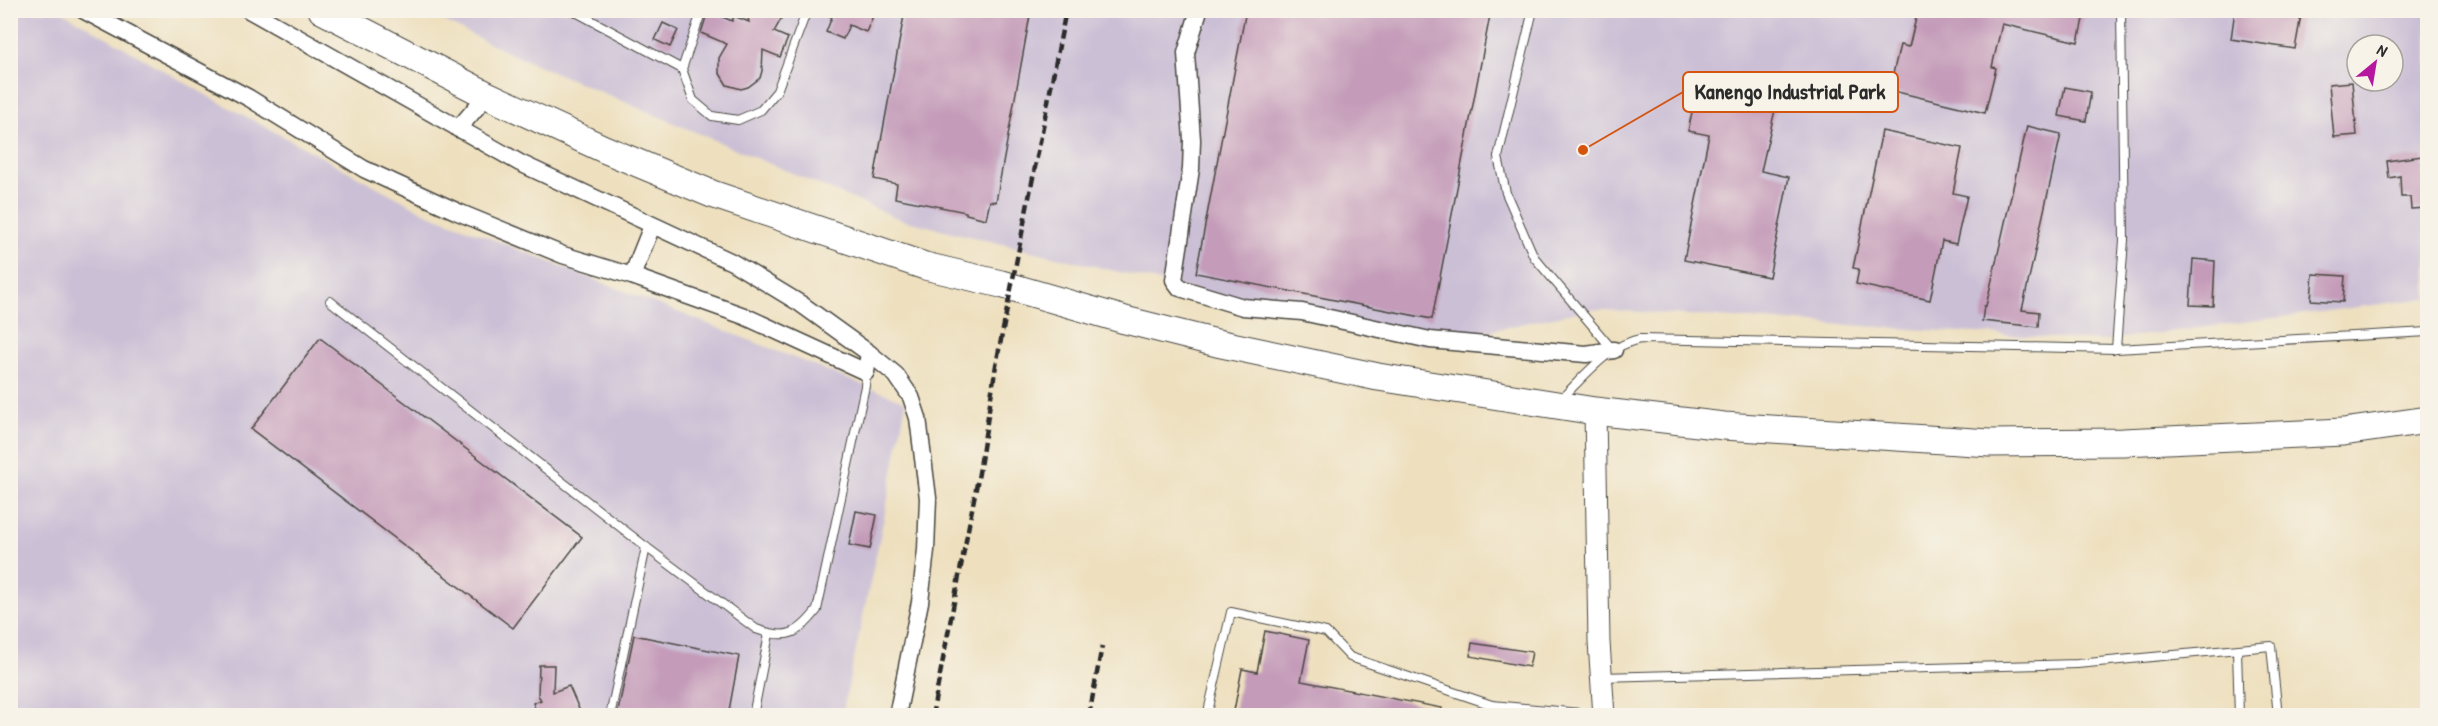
<svg xmlns="http://www.w3.org/2000/svg" width="2438" height="726" font-family="'Patrick Hand',sans-serif">
<style>
.industrial{fill:#cbbfd5;fill-rule:evenodd}
.building{fill:#c49bb9}
.lines{fill:none;stroke-linecap:round;stroke-linejoin:round}
.service-casing{stroke:#484641;stroke-width:10}
.minor-casing{stroke:#484641;stroke-width:19}
.tertiary-casing{stroke:#484641;stroke-width:23}
.trunk-casing{stroke:#484641;stroke-width:29}
.service{stroke:#fff;stroke-width:8}
.minor{stroke:#fff;stroke-width:16}
.tertiary{stroke:#fff;stroke-width:21}
.trunk{stroke:#fff;stroke-width:27}
.rail{stroke:#2b2b2b;stroke-width:4.5;stroke-dasharray:9 4.5;stroke-linecap:butt}
.leader{fill:none;stroke:#d5540f;stroke-width:2}
.callout-dot{fill:#d5540f;stroke:#f7f3e8;stroke-width:2}
.callout{fill:#f7f3e8;stroke:#d5540f;stroke-width:2}
.callout-label{font-size:22px;text-anchor:middle;font-weight:bold;fill:#2b2b2b}
</style>
<rect width="100%" height="100%" fill="#f7f3e8"/>
<filter id="ink" filterUnits="userSpaceOnUse"><feTurbulence type="fractalNoise" baseFrequency=".0167" numOctaves="2"/><feDisplacementMap in="SourceGraphic" scale="12" xChannelSelector="R" yChannelSelector="G"/><feConvolveMatrix kernelMatrix="1 2 1 2 8 2 1 2 1" color-interpolation-filters="sRGB"/></filter>
<filter id="wash" filterUnits="userSpaceOnUse"><feTurbulence type="fractalNoise" baseFrequency=".008" numOctaves="4" result="noise"/><feDisplacementMap in="SourceGraphic" scale="24" xChannelSelector="R" yChannelSelector="G"/><feGaussianBlur stdDeviation="1.35" result="paint"/><feColorMatrix in="noise" values="0 0 0 0 0 0 0 0 0 0 0 0 0 0 0 0 0 1.4 0 .05"/><feComposite in="paint" operator="in"/></filter>
<g filter="url(#wash)">
<rect width="100%" height="100%" fill="#eee0bf"/>
<!-- industrial -->
<g class="industrial">
<polygon points="10,11 61,11 206,95 424,212 906,402 886,508 842,715 11,715"/>
<path d="M424,11h2003v287l-326,43 -510,-32 -167,36 -522,-125 -395,-168zM2357,45h36v36h-36z"/>
</g>
<g id="blocks">
<!-- building -->
<g class="building">
<polygon points="746,10 786,10 774,32 788,38 780,57 763,50 762,71 760,78 748,87 741,89 727,85 719,72 719,58 727,44 701,33 708,11 732,21 734,16 749,22"/>
<polygon points="816,10 861,10 873,16 866,32 849,25 843,39 826,32 832,17"/>
<polygon points="905,10 1031,10 996,202 990,201 986,219 966,214 966,212 895,198 897,184 874,179"/>
<polygon points="1246,10 1491,10 1432,319 1196,273"/>
<polygon points="1918,10 2085,10 2078,42 2002,24 1992,67 1996,68 1985,113 1889,90 1900,45 1909,47"/>
<polygon points="2235,10 2302,10 2295,49 2231,39"/>
<polygon points="663,23 678,30 670,47 655,40"/>
<polygon points="2352,82 2357,135 2334,137 2329,84"/>
<polygon points="2065,87 2091,92 2086,121 2059,116"/>
<polygon points="1696,93 1775,110 1761,171 1789,177 1769,277 1684,260 1709,135 1688,131"/>
<polygon points="2027,126 2061,134 2022,310 2039,312 2038,327 1982,321 1984,306 1986,306"/>
<polygon points="1882,131 1962,148 1953,193 1967,196 1956,244 1942,241 1930,300 1856,284 1859,269 1853,268"/>
<polygon points="2422,156 2426,208 2411,209 2410,197 2401,197 2400,176 2389,178 2387,161"/>
<polygon points="2193,259 2215,261 2213,306 2190,305"/>
<polygon points="2313,274 2345,276 2343,302 2311,300"/>
<polygon points="320,338 582,537 513,628 251,429"/>
<polygon points="856,511 877,515 870,549 849,545"/>
<polygon points="1265,631 1309,640 1301,681 1442,708 1441,716 1233,716 1242,669 1257,672"/>
<polygon points="634,635 739,656 728,716 617,716"/>
<polygon points="1472,643 1532,652 1529,667 1470,656"/>
<polygon points="539,665 554,665 553,692 569,686 582,716 538,716 533,703 541,700 538,695"/>
</g>
</g>
</g>
<g filter="url(#ink)">
<use href="#blocks" fill-opacity="0" stroke="#484641" stroke-width="1.5"/>
<g class="lines">
<!-- service casing -->
<g class="service-casing">
<g id="service">
<polyline points="572,10 682,69"/>
<polyline points="702,10 682,69 693,100 712,116 738,120 761,110 777,91 807,10"/>
<polyline points="1533,10 1498,157 1506,193 1534,257 1613,350"/>
<path d="M330,301l316,246 110,82c30,11 42,6 61,-19l48,-224 1,-14"/>
<polyline points="2116,349 2124,240 2121,10"/>
<path d="M1560,400c23,-22 48,-55 80,-61l476,10 312,-17"/>
<polyline points="2237,650 2239,716"/>
<polyline points="1601,677 2077,664 2271,646 2278,716"/>
<polyline points="610,716 646,547"/>
<polyline points="753,716 769,634"/>
<polyline points="1207,716 1231,612 1326,632 1350,657 1492,705 1603,715"/>
<polyline points="1491,716 1492,705"/>
</g>
</g>
<!-- minor casing -->
<g class="minor-casing">
<g id="minor">
<polyline points="83,10 249,98 364,169 458,212 563,255 632,276 744,316 866,372 869,353 801,304 732,262 520,163 249,10"/>
<polyline points="1199,10 1186,53 1192,140 1191,169 1174,280 1180,288 1243,307 1302,312 1430,340 1586,354 1614,350"/>
<polyline points="458,129 487,95"/>
<polyline points="632,276 652,226"/>
<polyline points="869,353 896,375 911,397 918,418 928,498 926,550 920,602 897,716"/>
</g>
</g>
<!-- tertiary casing -->
<g class="tertiary-casing">
<polyline id="tertiary" points="1595,411 1599,642 1604,716"/>
</g>
<!-- trunk casing -->
<g class="trunk-casing">
<polyline id="trunk" points="322,10 487,95 604,149 712,194 925,266 1001,284 1125,320 1217,343 1378,377 1595,411 1724,426 1990,443 2123,442 2343,432 2428,420"/>
</g>
<!-- service -->
<use href="#service" class="service"/>
<!-- minor -->
<use href="#minor" class="minor"/>
<!-- tertiary -->
<use href="#tertiary" class="tertiary"/>
<!-- trunk -->
<use href="#trunk" class="trunk"/>
<!-- rail -->
<g class="rail">
<polyline points="932,716 979,473 996,365 1066,10"/>
<polyline points="1089,716 1102,646"/>
</g>
</g>
</g>
<!-- callouts -->
<path class="leader" d="M1583 150L1683 92"/>
<circle class="callout-dot" cx="1583" cy="150" r="6"/>
<rect class="callout" x="1683" y="72" width="215" height="40" rx="6"/>
<g class="callout-label">
<text x="1790" y="99">Kanengo Industrial Park</text>
</g>
<!-- margin -->
<rect width="2438" height="726" fill="none" stroke="#f7f3e8" stroke-width="36"/>
<!-- north arrow -->
<g transform="translate(2375 63) rotate(30)"><circle r="28" fill="#f7f3e8" stroke="#a5a39c" stroke-width="1.5"/>
<path d="M0-4.5L10 22L0 15L-10 22Z" fill="#b5179e"/>
<text y="-9" font-size="16" font-weight="bold" text-anchor="middle" fill="#2b2b2b">N</text>
</g>
</svg>
